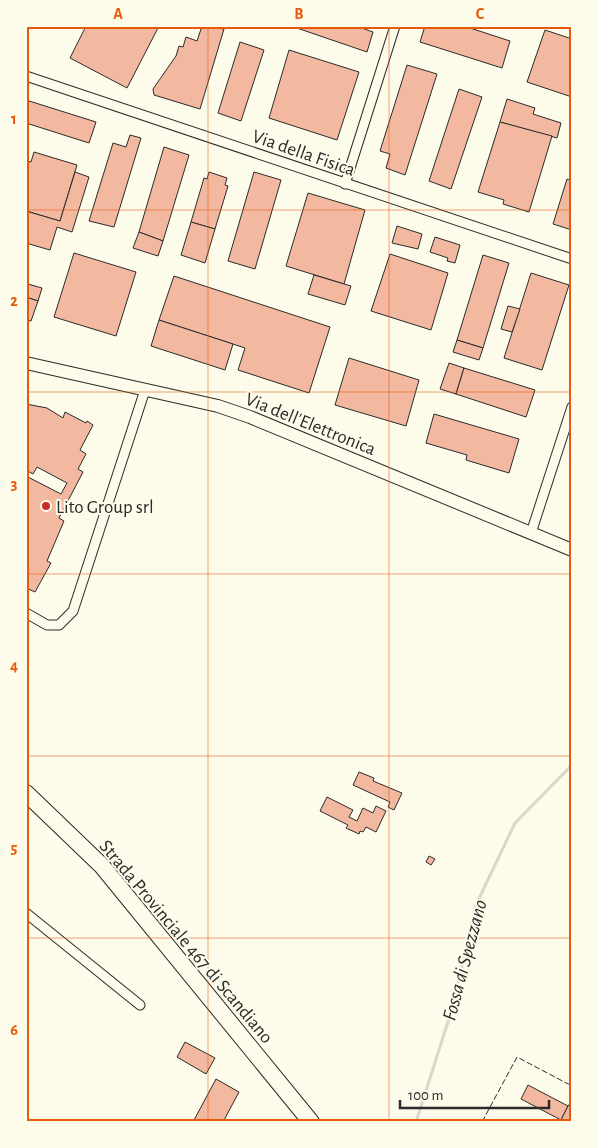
<svg xmlns="http://www.w3.org/2000/svg" width="598" height="1148" font-family="'Alegreya Sans',sans-serif">
<style>
.lines{fill:none;stroke-linecap:round;stroke-linejoin:round}
.stream{stroke:#d8d7c9;stroke-width:3}
.building{fill:#f2b8a0;stroke:#2b2b2b}
.street-casing{stroke:#2b2b2b;stroke-width:11}
.secondary-casing{stroke:#2b2b2b;stroke-width:14}
.highway-casing{stroke:#2b2b2b;stroke-width:18}
.street{stroke:#fdfbea;stroke-width:9}
.secondary{stroke:#fdfbea;stroke-width:12}
.highway{stroke:#fdfbea;stroke-width:16}
.fence{stroke:#2b2b2b;stroke-width:1;stroke-dasharray:6 2.5;stroke-linecap:butt}
.grid{fill:none;stroke:#e8590c;stroke-width:1;stroke-opacity:0.55}
.poi-dot{fill:#c62828;stroke:#fdfbea;stroke-width:2}
.labels{text-anchor:middle;stroke-width:4;stroke-linejoin:round;paint-order:stroke}
.street-label{font-size:19px;fill:#2b2b2b;stroke:#fdfbea}
.poi-label{font-size:19px;fill:#2b2b2b;stroke:#fdfbea;text-anchor:start}
.water-label{font-size:20px;font-style:italic;fill:#2b2b2b;stroke:#fdfbea}
.neatline{fill:none;stroke:#e8590c;stroke-width:2}
.grid-label{font-size:16px;text-anchor:middle;font-weight:bold;fill:#e8590c}
</style>
<rect width="100%" height="100%" fill="#fdfbea"/>
<g class="lines">
<!-- stream -->
<polyline class="stream" points="416,1122 454,1003 475,907 515,823 572,765"/>
</g>
<!-- building -->
<g class="building">
<polygon points="86,26 159,26 127,88 70,58"/>
<polygon points="202,26 224,29 200,109 154,95 153,89 176,56 179,46 183,47 186,37 197,41"/>
<polygon points="291,26 356,26 373,32 367,52"/>
<polygon points="425,26 464,26 510,41 502,68 420,42"/>
<polygon points="545,30 572,39 572,97 527,82"/>
<polygon points="240,42 264,50 241,121 218,113"/>
<polygon points="289,50 359,72 337,140 269,118"/>
<polygon points="407,65 437,74 405,175 386,168 390,154 380,151"/>
<polygon points="459,89 482,97 451,189 429,181"/>
<polygon points="507,99 535,108 533,114 561,123 557,138 500,122"/>
<polygon points="26,100 96,122 89,143 26,123"/>
<polygon points="500,122 552,136 529,212 503,204 504,200 478,192"/>
<polygon points="130,135 141,138 114,227 89,221 113,143 126,147"/>
<polygon points="164,147 189,155 163,241 139,232"/>
<polygon points="34,152 77,165 60,221 26,211 26,161 31,162"/>
<polygon points="75,172 89,177 72,232 57,227 50,250 26,243 26,211 60,221"/>
<polygon points="209,172 227,178 225,185 228,186 215,229 191,222 204,178 207,179"/>
<polygon points="254,172 281,180 255,269 228,261"/>
<polygon points="567,179 572,181 572,230 553,224"/>
<polygon points="308,193 365,210 344,284 286,266"/>
<polygon points="191,222 215,229 205,263 181,255"/>
<polygon points="397,226 422,234 418,249 392,243"/>
<polygon points="139,232 163,241 158,256 133,248"/>
<polygon points="435,237 460,245 455,263 447,261 448,258 430,252"/>
<polygon points="74,253 136,272 116,336 54,317"/>
<polygon points="390,254 448,273 431,330 371,311"/>
<polygon points="483,255 509,263 483,348 457,340"/>
<polygon points="531,273 569,285 542,370 504,358"/>
<polygon points="314,275 351,286 345,305 308,294"/>
<polygon points="174,276 330,327 309,393 238,370 245,348 159,320"/>
<polygon points="28,284 42,288 38,301 26,297"/>
<polygon points="26,297 38,301 31,321 26,320"/>
<polygon points="508,306 520,309 512,332 501,329"/>
<polygon points="159,320 233,344 225,370 151,346"/>
<polygon points="457,340 483,348 479,360 453,352"/>
<polygon points="349,358 419,380 406,426 335,405"/>
<polygon points="449,363 464,368 456,394 440,389"/>
<polygon points="464,368 535,390 526,417 456,394"/>
<polygon points="26,404 47,408 63,418 65,412 86,423 87,421 93,425 80,450 86,454 78,469 83,472 59,518 64,521 47,561 51,563 35,592 26,588 26,476 61,494 67,483 37,467 33,474 26,470"/>
<polygon points="434,414 519,439 509,473 466,460 467,455 426,443"/>
<polygon points="359,772 374,778 373,781 402,793 394,810 388,807 390,802 353,785"/>
<polygon points="327,797 353,810 349,817 357,821 363,808 373,813 376,806 386,811 376,832 366,827 363,832 360,831 359,834 346,828 348,825 320,811"/>
<polygon points="429,856 435,859 431,865 426,862"/>
<polygon points="185,1042 215,1058 206,1074 177,1057"/>
<polygon points="216,1079 239,1092 223,1122 193,1122"/>
<polygon points="528,1085 568,1106 561,1120 521,1099"/>
<polygon points="571,1102 572,1122 560,1122 568,1106"/>
</g>
<g class="lines">
<!-- street casing -->
<g class="street-casing">
<g id="street">
<polyline points="26,76 572,259"/>
<polyline points="345,184 395,26"/>
<polyline points="531,533 572,407"/>
<polyline points="26,613 47,625 59,625 73,611 145,390"/>
<polyline points="26,913 140,1005"/>
</g>
</g>
<!-- secondary casing -->
<g class="secondary-casing">
<polyline id="secondary" points="26,363 218,406 250,417 572,550"/>
</g>
<!-- highway casing -->
<g class="highway-casing">
<polyline id="highway" points="26,793 102,866 311,1122"/>
</g>
<!-- street -->
<use href="#street" class="street"/>
<!-- secondary -->
<use href="#secondary" class="secondary"/>
<!-- highway -->
<use href="#highway" class="highway"/>
<!-- fence -->
<polyline class="fence" points="482,1122 517,1057 572,1086"/>
</g>
<!-- grid -->
<path class="grid" d="M208,26v1096M389,26v1096M26,210h546M26,392h546M26,574h546M26,756h546M26,938h546"/>
<!-- markers -->
<circle class="poi-dot" cx="46" cy="506" r="5"/>
<g class="labels">
<!-- street labels -->
<g class="street-label">
<text transform="translate(304 152) rotate(19)" y="7">Via della Fisica</text>
<text transform="translate(311 423) rotate(22)" y="7">Via dell'Elettronica</text>
<text transform="translate(187 941) rotate(50)" y="7">Strada Provinciale 467 di Scandiano</text>
</g>
<!-- poi labels -->
<g class="poi-label">
<text x="56" y="513">Lito Group srl</text>
</g>
<!-- water labels -->
<g class="water-label">
<text transform="translate(464 960) rotate(-75)" y="7">Fossa di Spezzano</text>
</g>
</g>
<!-- border -->
<rect width="598" height="1148" fill="none" stroke="#fdfbea" stroke-width="55"/>
<!-- scale -->
<path d="M400 1100v8h149v-8" fill="none" stroke="#2b2b2b" stroke-width="2.5"/>
<text x="408" y="1100" font-size="15" fill="#2b2b2b" stroke="#fdfbea" stroke-width="4" paint-order="stroke">100 m</text>
<rect x="28" y="28" width="542" height="1092" class="neatline"/>
<g class="grid-label">
<text x="118" y="19">A</text>
<text x="299" y="19">B</text>
<text x="480" y="19">C</text>
<text x="14" y="124">1</text>
<text x="14" y="306">2</text>
<text x="14" y="489">3</text>
<text x="14" y="671">4</text>
<text x="14" y="853">5</text>
<text x="14" y="1035">6</text>
</g>
</svg>
